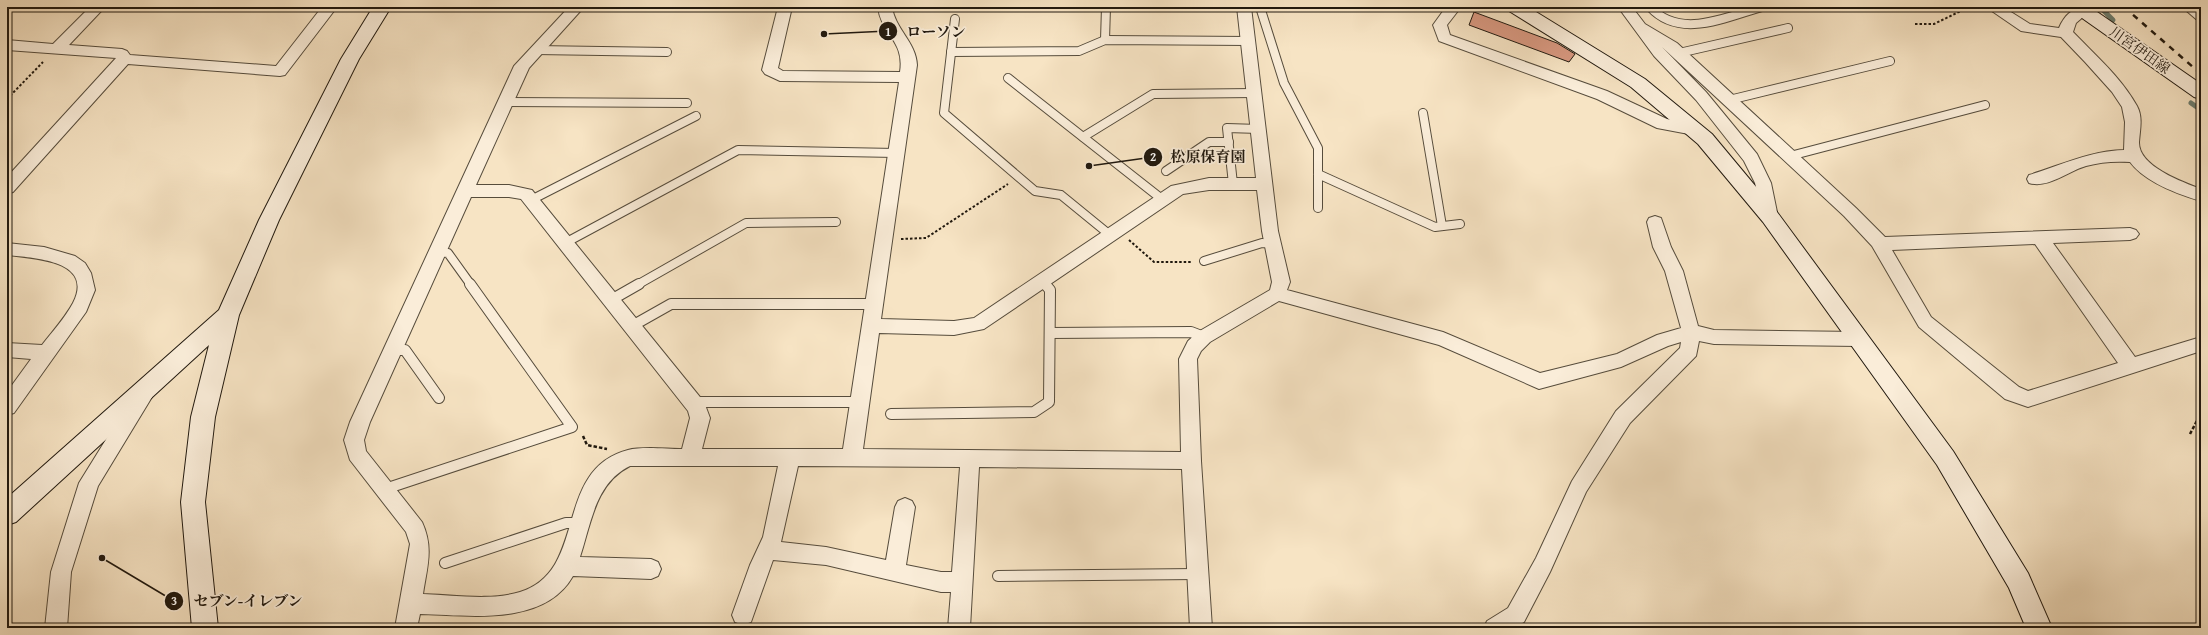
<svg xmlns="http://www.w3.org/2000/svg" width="2208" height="635" font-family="'Gentium Book Plus','Noto Serif JP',serif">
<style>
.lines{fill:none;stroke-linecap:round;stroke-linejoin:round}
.stream{stroke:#6c7d6f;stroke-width:5}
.building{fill:#d89880;stroke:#21190f}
.lane-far1-casing{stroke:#564c3c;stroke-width:10}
.lane-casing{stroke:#564c3c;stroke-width:12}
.street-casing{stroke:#564c3c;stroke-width:2}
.secondary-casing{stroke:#21190f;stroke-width:2}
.path-far1{stroke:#21190f;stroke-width:2;stroke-dasharray:2.5 2;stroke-linecap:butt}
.path{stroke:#21190f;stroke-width:2.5;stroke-dasharray:3.5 2;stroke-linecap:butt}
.lane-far1{stroke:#faedd9;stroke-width:8}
.lane{stroke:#faedd9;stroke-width:10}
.street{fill:#faedd9;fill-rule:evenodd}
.secondary{fill:#faedd9;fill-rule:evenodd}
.rail{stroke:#21190f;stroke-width:2.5;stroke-dasharray:6 6;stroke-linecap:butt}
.labels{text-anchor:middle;stroke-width:3.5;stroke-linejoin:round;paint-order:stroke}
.street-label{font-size:14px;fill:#21190f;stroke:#faedd9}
.leader{fill:none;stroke:#21190f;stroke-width:1.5}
.callout-dot{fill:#21190f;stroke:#faedd9;stroke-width:1.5}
.mark-label{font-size:12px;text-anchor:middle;font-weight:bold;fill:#fff}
.callout-label{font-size:15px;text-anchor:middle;font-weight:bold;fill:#21190f;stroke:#faedd9;stroke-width:3.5;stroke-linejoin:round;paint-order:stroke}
</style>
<rect width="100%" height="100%" fill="#f7e4c4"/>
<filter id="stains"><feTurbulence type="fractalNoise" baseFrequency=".005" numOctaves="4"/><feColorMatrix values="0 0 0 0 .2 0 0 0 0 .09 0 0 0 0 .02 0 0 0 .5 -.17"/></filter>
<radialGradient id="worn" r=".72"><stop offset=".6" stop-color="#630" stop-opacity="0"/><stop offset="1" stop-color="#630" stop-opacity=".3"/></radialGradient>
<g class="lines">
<!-- stream -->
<g class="stream">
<polyline points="2100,7 2113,20"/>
<polyline points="2191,103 2201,110"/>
</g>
</g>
<!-- building -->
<polygon class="building" points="1474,12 1557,43 1575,54 1569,62 1469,25"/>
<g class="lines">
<!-- lane-far1 casing -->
<g class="lane-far1-casing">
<g id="lane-far1">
<polyline points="1260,7 1284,83 1318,148 1318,208"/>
<path d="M1650,7c30,33 76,10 112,0"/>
<polyline points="955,19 944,113 1035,191 1061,195 1110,235"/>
<polyline points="1105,40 1106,7"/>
<polyline points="536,50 667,52"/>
<polyline points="951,52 1079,51 1105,40 1249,41"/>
<polyline points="1679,53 1788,28"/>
<polyline points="1008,78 1163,200"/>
<polyline points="1729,100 1890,61"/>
<polyline points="505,102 687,103"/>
<polyline points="1423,113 1442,226"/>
<polyline points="1083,137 1153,94 1255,93"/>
<polyline points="1790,156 1985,105"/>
<polyline points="1166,171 1209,142 1229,142"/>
<polyline points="1318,174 1435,227 1460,224"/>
<polyline points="1233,184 1227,128 1259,129"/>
<polyline points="531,200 696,116"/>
<polyline points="565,243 738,150 896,153"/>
<polyline points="437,252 448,253 471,285"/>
<polyline points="1204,261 1262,243 1273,244"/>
<polyline points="1042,281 1046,285"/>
<polyline points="637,285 746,223 836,222"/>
</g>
</g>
<!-- lane casing -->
<g class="lane-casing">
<g id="lane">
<polyline points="611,300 639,284"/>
<polyline points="632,326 671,304 873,304"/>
<polyline points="1050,333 1191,332 1204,337"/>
<polyline points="392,350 405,350 439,398"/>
<polyline points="693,402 860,402"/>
<polyline points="891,414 1034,412 1049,402 1050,290 1045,284"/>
<polyline points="385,489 572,427 470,284"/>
<polyline points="445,563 566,523 581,523"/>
<polyline points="998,576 1197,574"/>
</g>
</g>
<!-- street casing -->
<g class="street-casing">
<g id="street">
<polygon points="90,7 105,7 69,45 122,49 127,51 130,55 276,66 322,7 337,7 285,75 280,76 128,64 13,192 7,194 7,177 116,58 7,50 7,40 53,44"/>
<path d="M569,7h15l-55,61 -53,117h33l23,5 172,212 6,16 -8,31h141l56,-367 -119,-1 -15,-7 -3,-4 16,-63h14l-14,61 5,3 117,1c5,-32 -19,-37 -22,-65h14c3,22 24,35 25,58l-36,254 73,2 20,-3 197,-132 38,-8h47l-19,-171h14l27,224 12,51 -3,8 156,42 97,41 77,-19 40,-19 24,-7 -16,-57 -12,-24 -6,-25 2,-4 6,-2 6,2 10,29 12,24 15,55 16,4 145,2 6,2 3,5 -3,5 -6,2 -145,-2 -15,-3 -3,15 -66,67 -44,69 -36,80 -26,50 -10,6h-30l3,-7 21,-13 28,-50 36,-77 44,-70 64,-63 1,-6 -13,4 -47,21 -82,22 -100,-44 -160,-44 -69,41 -9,9 -4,8 4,102 11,167h-22l-8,-159 -203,-2 -9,161h-22l3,-36h-10l-115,-27 -53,-5 -22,62 -8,3 -8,-3 -3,-7 18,-50 13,-28 15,-71h-148c-35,17 -39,58 -50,91l71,2 7,3 3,7 -3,7 -7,3 -78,-3c-29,51 -105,39 -153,38l-3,14h-22l15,-84 -4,-12 -56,-72 -6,-20 6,-18 164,-356zM1209,190h48l5,41 10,51 -2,8 -72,42 -10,9 -9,18 2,93 -318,-3 16,-116 75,2 30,-6 199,-135zM471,197h38l12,2 167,212 2,7 -8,31c-15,0 -40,-3 -54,1 -76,20 -39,121 -108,142 -30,9 -66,3 -97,2 4,-27 11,-46 -1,-72l-56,-71 -2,-11 6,-18zM798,466l162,1 -8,105h-11l-35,-7 9,-58 -3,-6 -7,-3 -7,3 -3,6 -9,53 -60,-13 -45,-5z"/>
<polygon points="1446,7 1461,7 1447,25 1450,35 1607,91 1667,119 1700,126 1702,130 1700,134 1694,135 1657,128 1597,99 1439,41 1433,25"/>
<path d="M1618,7h14l13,17 32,19 179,165 29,29 245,-9 6,2 3,4 -3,4 -6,2 -77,3 82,114 66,-20v14l-173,56 -23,-8 -86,-72 -47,-81 -28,-30 -182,-169 44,45 51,62 14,29 7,34 -2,4 -6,2 -6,-2 -9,-38 -11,-22 -48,-61 -42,-44zM2035,244l83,119 -90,28 -9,-4 -88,-70 -39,-67z"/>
<path d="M1986,7h17l27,17 29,4c5,-12 15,-23 29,-20l2,3 -14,12 -3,9c22,23 48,45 64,74 6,11 3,23 2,36 -1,24 43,40 62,47v12c-24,-7 -56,-19 -71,-39 -15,-1 -30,0 -44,4 -18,5 -38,23 -57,17l-2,-4 2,-4c33,-10 60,-24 95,-25l1,-28 -3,-15 -10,-15 -27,-30 -24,-25 -40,-6z"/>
<polygon points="2182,7 2198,7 2201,9 2201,21 2196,19"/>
<path d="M7,243l37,4 31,9 10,7 6,10 4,17 -9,22 -72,101 -7,2v-23l24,-33 -24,-2v-14l35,2c10,-13 23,-27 31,-42 22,-43 -40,-45 -66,-48z"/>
<polygon points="143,389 150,391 152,397 98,486 71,572 67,628 45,628 51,572 79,483 136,391"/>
</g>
</g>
<!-- secondary casing -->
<g class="secondary-casing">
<g id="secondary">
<polygon points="373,7 391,7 359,59 279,220 239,315 215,417 205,502 218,628 192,628 181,502 191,417 209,345 16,522 7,525 7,498 219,310 259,220 341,59"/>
<polygon points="1506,7 1528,7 1645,79 1712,134 1777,212 1953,451 2028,573 2052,628 2026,628 2009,588 1937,465 1763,222 1698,144 1631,87 1509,11"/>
<polygon points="2069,7 2090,7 2201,84 2201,99 2194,97 2072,11"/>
</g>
</g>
<!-- path-far1 -->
<g class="path-far1">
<polyline points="1915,24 1934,24 1969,7"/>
<polyline points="7,99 43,62"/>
<polyline points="901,239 926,238 1008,184"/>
<polyline points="1129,240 1154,262 1192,262"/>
</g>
<!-- path -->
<g class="path">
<polyline points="2190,434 2201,413"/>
<polyline points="583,436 587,445 607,449"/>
</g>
<!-- lane-far1 -->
<use href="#lane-far1" class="lane-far1"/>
<!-- lane -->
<use href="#lane" class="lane"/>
<!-- street -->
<use href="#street" class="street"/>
<!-- secondary -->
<use href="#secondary" class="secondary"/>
<!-- rail -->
<polyline class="rail" points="2124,7 2201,74"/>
</g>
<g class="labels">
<!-- street labels -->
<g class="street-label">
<text transform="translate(2140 50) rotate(35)" y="5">川宮伊田線</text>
</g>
</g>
<!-- callouts -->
<path class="leader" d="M824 34L888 31M1089 166L1153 157M102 558L174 601"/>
<g class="callout-dot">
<circle cx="824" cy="34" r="4"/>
<circle cx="1089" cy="166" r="4"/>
<circle cx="102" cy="558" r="4"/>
<circle cx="888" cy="31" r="10"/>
<circle cx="1153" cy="157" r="10"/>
<circle cx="174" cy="601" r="10"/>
</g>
<g class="mark-label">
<text x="888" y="36">1</text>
<text x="1153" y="161">2</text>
<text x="174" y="605">3</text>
</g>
<g class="callout-label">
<text x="936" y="37">ローソン</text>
<text x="1208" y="162">松原保育園</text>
<text x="248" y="606">セブン-イレブン</text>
</g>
<!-- margin -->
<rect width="2208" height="635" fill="none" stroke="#f7e4c4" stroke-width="24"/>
<rect x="8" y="8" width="2192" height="619" fill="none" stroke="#21190f" stroke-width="2"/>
<rect x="12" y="12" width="2184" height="611" fill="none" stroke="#21190f"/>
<rect width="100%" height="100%" filter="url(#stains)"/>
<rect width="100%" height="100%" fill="url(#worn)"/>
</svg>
